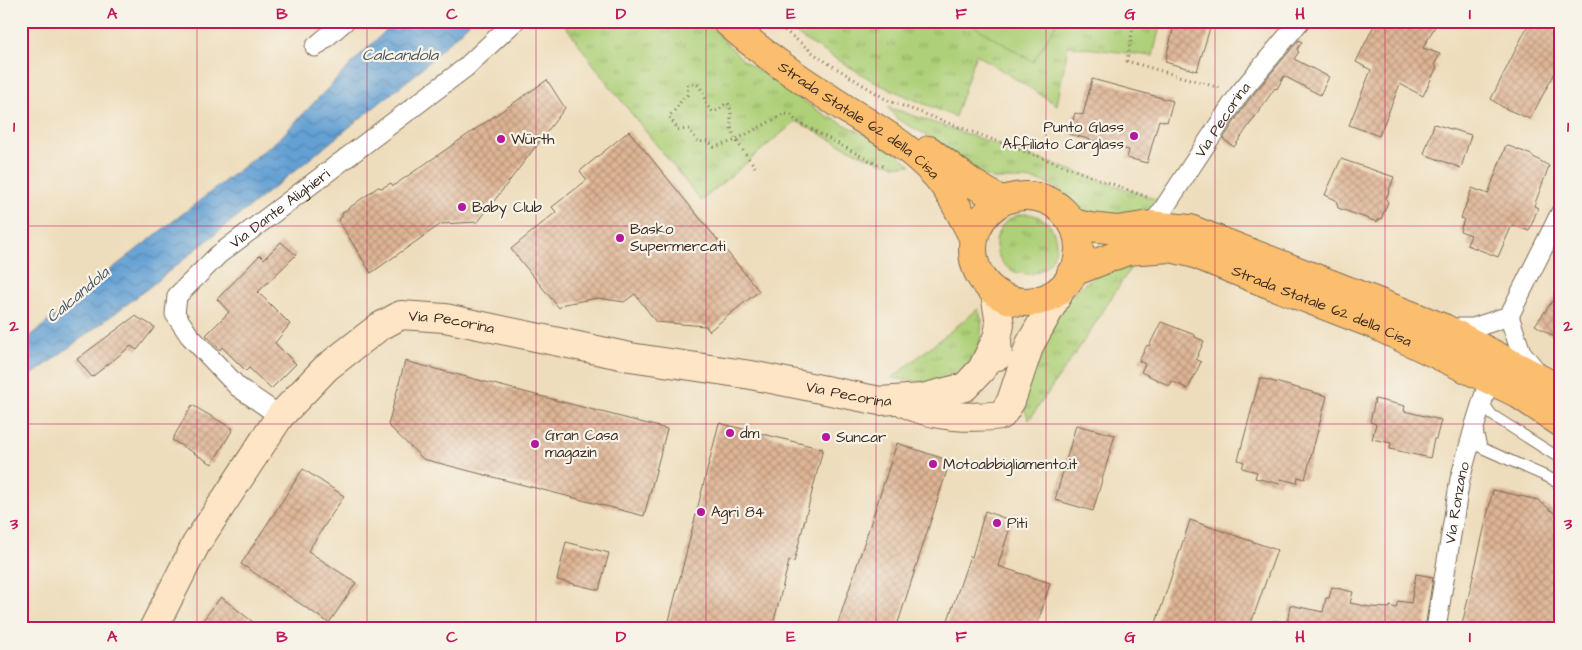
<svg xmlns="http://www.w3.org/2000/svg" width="1582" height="650" font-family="'Architects Daughter',sans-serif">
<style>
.grass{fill:url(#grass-tufts);stroke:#747d4b}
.garden{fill:#aed078;stroke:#747d4b}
.water{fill:url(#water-waves);stroke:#4f6579}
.building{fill:url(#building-cross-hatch)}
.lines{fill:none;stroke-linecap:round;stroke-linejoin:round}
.lane-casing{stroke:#7a6955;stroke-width:12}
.street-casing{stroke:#7a6955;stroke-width:21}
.secondary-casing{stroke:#7a6955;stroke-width:30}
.primary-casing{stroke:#7a6955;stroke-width:30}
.path{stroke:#7a6955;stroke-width:3;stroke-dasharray:1 4;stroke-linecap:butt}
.lane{stroke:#fff;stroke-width:10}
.street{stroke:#fff;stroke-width:19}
.secondary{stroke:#fde5c5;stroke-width:28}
.primary{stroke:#fabe6e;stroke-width:28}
.grid{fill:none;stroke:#c2185b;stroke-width:1;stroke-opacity:0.55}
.poi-dot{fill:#b5179e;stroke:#f7f3e8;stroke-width:2}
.labels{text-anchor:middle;stroke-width:4.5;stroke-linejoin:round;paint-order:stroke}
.street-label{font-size:15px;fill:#3b2a1e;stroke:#f7f3e8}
.poi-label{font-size:15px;fill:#3b2a1e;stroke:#f7f3e8;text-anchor:start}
.water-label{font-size:16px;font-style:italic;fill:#49535e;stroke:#f7f3e8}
.neatline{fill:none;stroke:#c2185b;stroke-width:2}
.grid-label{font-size:16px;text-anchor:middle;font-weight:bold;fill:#c2185b}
</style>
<defs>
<pattern id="grass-tufts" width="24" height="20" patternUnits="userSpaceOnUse" patternTransform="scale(1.25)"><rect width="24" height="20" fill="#aed078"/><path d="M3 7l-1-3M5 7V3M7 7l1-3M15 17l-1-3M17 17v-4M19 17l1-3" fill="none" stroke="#8fa962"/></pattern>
<pattern id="water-waves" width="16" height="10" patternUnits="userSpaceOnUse" patternTransform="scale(1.25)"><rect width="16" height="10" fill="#63a0d4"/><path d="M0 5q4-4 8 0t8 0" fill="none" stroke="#5383ab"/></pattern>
<pattern id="building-cross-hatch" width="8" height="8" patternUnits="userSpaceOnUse" patternTransform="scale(1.25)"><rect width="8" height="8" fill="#dfb595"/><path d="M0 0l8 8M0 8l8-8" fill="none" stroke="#b69379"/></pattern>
</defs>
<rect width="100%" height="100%" fill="#f7f3e8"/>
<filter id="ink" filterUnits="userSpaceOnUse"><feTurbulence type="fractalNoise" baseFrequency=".02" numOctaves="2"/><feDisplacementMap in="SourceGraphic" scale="10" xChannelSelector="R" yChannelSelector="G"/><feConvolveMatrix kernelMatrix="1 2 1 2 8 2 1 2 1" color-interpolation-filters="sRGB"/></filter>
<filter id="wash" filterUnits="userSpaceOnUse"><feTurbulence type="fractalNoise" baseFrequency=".0096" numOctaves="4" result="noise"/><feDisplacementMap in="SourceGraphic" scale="20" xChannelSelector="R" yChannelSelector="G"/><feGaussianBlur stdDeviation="1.12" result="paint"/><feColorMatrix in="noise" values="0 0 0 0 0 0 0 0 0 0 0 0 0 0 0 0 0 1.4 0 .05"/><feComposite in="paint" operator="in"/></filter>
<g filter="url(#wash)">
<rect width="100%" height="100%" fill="#eeddbc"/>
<!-- grass -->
<g class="grass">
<path d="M562,21h143l38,39 77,52 67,34 24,19c-30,6 -87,-30 -115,-44l-95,80 -96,-121z"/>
<polygon points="780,21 1161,21 1153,56 1068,46 1057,105 976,54 955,117 878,84 802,38"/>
<polygon points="888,107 1158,200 1146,213 1131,220 1094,218 1081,210 1059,189 1044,182 1026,179 993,179 981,174 930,137 897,119"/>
<circle cx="1026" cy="244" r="30"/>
<polygon points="1122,265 1130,269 1083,342 1029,420 1022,403 1027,381 1067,297 1094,277"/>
<polygon points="978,309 982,320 980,344 973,358 963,371 954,377 926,383 892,378"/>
</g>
<!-- garden -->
<polygon class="garden" points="966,21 1058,21 1033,62"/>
<!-- water -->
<polygon class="water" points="396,21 471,21 417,73 138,296 21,383 21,344 104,275 280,138 354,61"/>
<g id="blocks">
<!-- building -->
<g class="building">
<polygon points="1175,21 1212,21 1197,71 1165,62"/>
<polygon points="1376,21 1438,21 1423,48 1440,54 1434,65 1437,67 1423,96 1400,84 1379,136 1349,125 1371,70 1356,62"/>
<polygon points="1530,21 1540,21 1552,25 1561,31 1561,61 1530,119 1504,108 1491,99"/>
<polygon points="1299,40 1302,42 1297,50 1299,52 1294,59 1329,77 1320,95 1284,76 1277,89 1275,88 1234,147 1223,139 1248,101"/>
<polygon points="1092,79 1173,101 1167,122 1159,120 1147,163 1127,158 1129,150 1069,134 1075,113 1083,115"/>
<polygon points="547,80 565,108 478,222 441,224 371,273 338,220 342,217 342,213 378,187 382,188 391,183 393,186"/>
<polygon points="1434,124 1471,135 1461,168 1424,154"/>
<polygon points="629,131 759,291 709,331 706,326 656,322 635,294 624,302 598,298 564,304 559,308 511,249 556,212 552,207 587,180 580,171"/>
<polygon points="1506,145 1532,155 1532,156 1549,166 1534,206 1538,208 1529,231 1512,225 1498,257 1467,245 1471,235 1460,231 1464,219 1461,218 1472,188 1488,194"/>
<polygon points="1341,159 1394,177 1386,199 1388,202 1381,219 1379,219 1377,222 1338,208 1336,200 1325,195"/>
<polygon points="281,242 296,255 258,292 290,324 275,343 296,364 271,389 249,368 246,371 222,347 220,350 206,335 229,312 217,299 260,255 264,259"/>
<polygon points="1561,289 1561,341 1535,325"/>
<polygon points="135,316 155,327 137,350 131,346 92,377 77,359"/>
<polygon points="1161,322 1195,335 1195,337 1204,341 1196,359 1201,362 1188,389 1172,381 1170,386 1141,372 1145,364 1139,361 1147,345 1149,346"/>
<polygon points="405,361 667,429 644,516 423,459 388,425"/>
<polygon points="1260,378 1327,396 1305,479 1298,477 1297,483 1281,479 1280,484 1255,478 1257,472 1242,468 1244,462 1238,460"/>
<polygon points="1375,399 1405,406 1404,411 1441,420 1436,439 1434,439 1430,458 1390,449 1391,443 1372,439 1376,424 1370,422"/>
<polygon points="192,405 233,429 212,464 172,440"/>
<polygon points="719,423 823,449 794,562 789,561 772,629 667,629"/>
<polygon points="1076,425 1115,435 1093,511 1055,500"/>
<polygon points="897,443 950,461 896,629 836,629"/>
<polygon points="303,469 344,496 308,551 356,583 329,623 241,564"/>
<polygon points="1493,490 1538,500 1561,518 1561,629 1461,629"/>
<polygon points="985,511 1012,521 998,566 1050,583 1036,629 945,629 970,556 972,557"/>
<polygon points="1190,520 1277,550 1249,629 1154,629"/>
<polygon points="566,542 609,553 599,590 557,580"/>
<polygon points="1416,574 1433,577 1425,629 1396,629 1368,624 1366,629 1304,629 1287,624 1290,605 1323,612 1326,598 1329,598 1332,587 1353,592 1350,603 1370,607 1390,608 1390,606 1396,608 1398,601 1411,603"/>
<polygon points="221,597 262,629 196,629"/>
</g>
</g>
</g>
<g filter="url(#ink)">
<use href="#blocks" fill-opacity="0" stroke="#7a6955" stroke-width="1"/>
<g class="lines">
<!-- lane casing -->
<g class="lane-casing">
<g id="lane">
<polyline points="1482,401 1492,415 1561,459"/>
<polyline points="1477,430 1482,448 1552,479 1561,486"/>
<polyline points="1275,626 1282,629"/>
</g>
</g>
<!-- street casing -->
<g class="street-casing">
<g id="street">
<polyline points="315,47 345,21"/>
<path id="s1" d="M1150,225l10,-11 79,-120 61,-73"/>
<polyline points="1509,316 1521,352 1537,372"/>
<polyline points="1449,328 1473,328 1509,316 1561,212"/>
<path id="s2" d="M280,416l-42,-29 -49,-52 -14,-21 2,-18 41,-41 247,-187 50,-47"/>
<path id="s3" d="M1436,629l24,-150 15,-54 14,-45"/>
</g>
</g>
<!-- secondary casing -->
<g class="secondary-casing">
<g id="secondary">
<polyline points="995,293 1000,325 997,338 998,356"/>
<path d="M905,403c27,14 67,16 97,12l9,-14 19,-57 30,-53"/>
<path id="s4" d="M153,629l43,-85 84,-128 46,-48 53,-41 22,-12 44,3 185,39 121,18 129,26 42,-3 43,-11 17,-18 15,-31"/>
</g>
</g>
<!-- primary casing -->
<g class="primary-casing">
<g id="primary">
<path id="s5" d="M726,21c36,33 77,60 117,86 36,23 77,45 102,80 11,16 19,33 28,50"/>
<polyline points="929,150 972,183 1002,201"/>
<circle cx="1026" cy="249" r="53"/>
<polyline points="1074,223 1090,227 1117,230 1150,225 1190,229 1444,328 1548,383 1561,392"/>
<path id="s6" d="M1071,273l56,-22 43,-3 25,6 66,27 114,44 140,67 46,31"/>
</g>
</g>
<!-- path -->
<g class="path">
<polyline points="773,21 817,56 887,100 1147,197"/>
<polyline points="1134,21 1127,61 1220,88"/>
<path d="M755,167c-8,-12 -22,-27 -24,-41 -1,-11 2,-13 -3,-23 -6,2 -8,7 -15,9 -10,-7 -7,-22 -17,-28l-8,1 -1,10c-8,6 -10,15 -18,21l9,14 11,-1 9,13 10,-1 6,6 20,-6 3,-2 48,-25 6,1 5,6 80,43 11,3"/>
</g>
<!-- lane -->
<use href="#lane" class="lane"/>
<!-- street -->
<use href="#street" class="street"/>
<!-- secondary -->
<use href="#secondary" class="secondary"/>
<!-- primary -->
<use href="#primary" class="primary"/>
</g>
</g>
<!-- grid -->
<path class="grid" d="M197,21v608M367,21v608M536,21v608M706,21v608M876,21v608M1046,21v608M1215,21v608M1385,21v608M21,226h1540M21,424h1540"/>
<!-- markers -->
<g class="poi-dot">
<circle cx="1134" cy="136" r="5"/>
<circle cx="501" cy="139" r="5"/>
<circle cx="462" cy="207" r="5"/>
<circle cx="620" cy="238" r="5"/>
<circle cx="730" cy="433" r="5"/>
<circle cx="826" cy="437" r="5"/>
<circle cx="535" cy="444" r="5"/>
<circle cx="933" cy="464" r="5"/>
<circle cx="701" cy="512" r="5"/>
<circle cx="997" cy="523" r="5"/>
</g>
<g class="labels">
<!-- street labels -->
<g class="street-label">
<text dy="5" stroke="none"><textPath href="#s1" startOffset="128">Via Pecorina</textPath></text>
<text dy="5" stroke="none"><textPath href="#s5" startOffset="166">Strada Statale 62 della Cisa</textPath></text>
<text dy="5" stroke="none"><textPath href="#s2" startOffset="301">Via Dante Alighieri</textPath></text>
<text dy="5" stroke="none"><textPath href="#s6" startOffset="266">Strada Statale 62 della Cisa</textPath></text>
<text dy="5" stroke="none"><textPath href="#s4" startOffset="458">Via Pecorina</textPath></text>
<text dy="5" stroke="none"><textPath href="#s4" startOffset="862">Via Pecorina</textPath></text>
<text dy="5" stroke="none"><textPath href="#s3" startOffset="128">Via Ronzano</textPath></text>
</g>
<!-- poi labels -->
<g class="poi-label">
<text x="1124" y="132" text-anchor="end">Punto Glass<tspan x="1124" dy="17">Affiliato Carglass</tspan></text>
<text x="511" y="144">Würth</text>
<text x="472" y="212">Baby Club</text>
<text x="630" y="234">Basko<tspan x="630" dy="17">Supermercati</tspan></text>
<text x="740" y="438">dm</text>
<text x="545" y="440">Gran Casa<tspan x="545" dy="17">magazin</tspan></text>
<text x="836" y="442">Suncar</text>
<text x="943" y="469">Motoabbigliamento.it</text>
<text x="711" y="517">Agri 84</text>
<text x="1007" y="528">Piti</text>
</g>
<!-- water labels -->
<g class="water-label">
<text x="400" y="60">Calcandola</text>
<text transform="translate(77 294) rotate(-40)" y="6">Calcandola</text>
</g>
</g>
<!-- margin -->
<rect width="1582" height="650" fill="none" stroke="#f7f3e8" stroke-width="55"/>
<rect x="28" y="28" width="1526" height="594" class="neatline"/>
<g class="grid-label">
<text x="112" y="19">A</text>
<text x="282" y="19">B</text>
<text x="452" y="19">C</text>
<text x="621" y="19">D</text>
<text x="791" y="19">E</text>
<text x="961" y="19">F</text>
<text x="1130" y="19">G</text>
<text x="1300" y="19">H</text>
<text x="1470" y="19">I</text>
<text x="14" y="132">1</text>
<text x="1568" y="132">1</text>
<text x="14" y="331">2</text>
<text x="1568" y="331">2</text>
<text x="14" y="529">3</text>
<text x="1568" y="529">3</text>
<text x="112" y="642">A</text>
<text x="282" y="642">B</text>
<text x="452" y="642">C</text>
<text x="621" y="642">D</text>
<text x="791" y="642">E</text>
<text x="961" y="642">F</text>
<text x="1130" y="642">G</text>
<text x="1300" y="642">H</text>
<text x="1470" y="642">I</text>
</g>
</svg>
